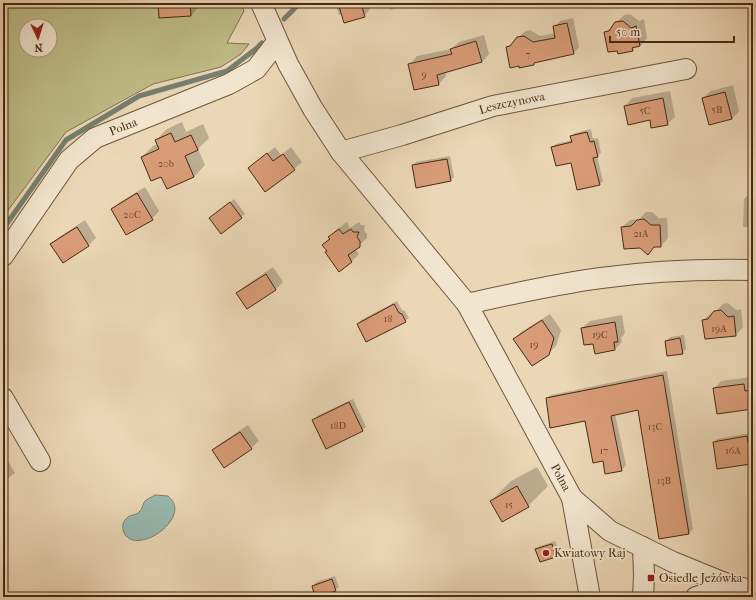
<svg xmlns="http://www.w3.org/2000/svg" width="756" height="600" font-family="'IM FELL French Canon',serif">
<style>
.green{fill:#bfbc88;stroke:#82724c;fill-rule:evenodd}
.water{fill:#98b9b0;stroke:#777f70}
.shadow{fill:#0003}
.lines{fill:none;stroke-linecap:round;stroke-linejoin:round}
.stream{stroke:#777f70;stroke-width:5}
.building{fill:#d99c78;stroke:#462911}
.minor-casing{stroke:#6f543a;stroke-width:22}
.path{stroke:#462911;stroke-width:2.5;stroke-dasharray:3 2;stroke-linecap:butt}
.minor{stroke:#f2e5cf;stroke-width:20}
.poi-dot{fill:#8f2418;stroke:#f2e5cf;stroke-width:1.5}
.labels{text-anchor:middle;stroke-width:3.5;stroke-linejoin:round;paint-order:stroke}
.number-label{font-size:10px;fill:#6b462b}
.street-label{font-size:12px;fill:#462911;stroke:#f2e5cf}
.poi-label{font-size:12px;fill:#462911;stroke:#f2e5cf;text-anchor:start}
</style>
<rect width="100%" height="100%" fill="#ebd7b5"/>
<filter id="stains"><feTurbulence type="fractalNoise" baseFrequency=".005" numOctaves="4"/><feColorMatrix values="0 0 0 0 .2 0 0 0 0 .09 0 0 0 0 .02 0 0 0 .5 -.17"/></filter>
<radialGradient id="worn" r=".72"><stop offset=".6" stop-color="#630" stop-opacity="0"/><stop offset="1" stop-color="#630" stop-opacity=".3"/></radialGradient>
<!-- green -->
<path class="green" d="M3,3h238l3,8 -17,32 22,1 -8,10 -20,13 -68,17 -87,48 -63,85zM26,26h24v24h-24z"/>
<!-- water -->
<path class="water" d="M155,495l13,1c2,2 5,5 6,8 8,22 -43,53 -51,26 -1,-4 0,-8 3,-11 4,-5 9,-3 13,-7 4,-3 3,-7 6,-11 2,-2 7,-4 10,-6z"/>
<!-- shadow -->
<g class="shadow">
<polygon points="159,3 203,3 191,15"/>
<polygon points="335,3 374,3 371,5 371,8 364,16 342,14 339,15"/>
<polygon points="388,3 411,3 390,10"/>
<polygon points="630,14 639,21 644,19 647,38 640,46 636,46 632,50 605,33 624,15"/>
<polygon points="573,18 579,47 573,54 536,61 534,64 507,48 524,32 530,30 540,36 555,33 554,27 560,21"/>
<polygon points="484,35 489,54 482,62 445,72 446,76 439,84 410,64 417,56 451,49 459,42"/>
<polygon points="733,85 739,111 732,119 703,98 711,91"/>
<polygon points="670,91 675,117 667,124 650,119 625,106 632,98"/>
<polygon points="182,122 186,132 203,124 209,138 198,149 205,165 194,177 167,188 162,175 142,157 153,146 158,144 156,140 167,129"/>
<polygon points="591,129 593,139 598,138 601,153 597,156 603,181 599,185 552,147 556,144 572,140 571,136 575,133"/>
<polygon points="275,147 281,155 291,147 302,162 294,169 249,168"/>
<polygon points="450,156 454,177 451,180 413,166 416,162"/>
<polygon points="145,187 159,211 152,219 112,209 120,202"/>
<polygon points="751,192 753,192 753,227 743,227 744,199"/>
<polygon points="234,199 245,214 221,233 210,218"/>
<polygon points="646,212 652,212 659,218 667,218 668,238 661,246 655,246 648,254 622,227 630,220 639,219"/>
<polygon points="85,220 96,238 89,245 63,262 52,244 59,237"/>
<polygon points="347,222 350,228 359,222 361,225 365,225 364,230 367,234 367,238 355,249 359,254 352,261 339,270 323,245 337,229"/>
<polygon points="273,267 283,282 276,289 237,293 245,286"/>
<polygon points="397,301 402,310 405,311 409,318 405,321 358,324 361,320"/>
<polygon points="728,303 736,310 741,309 743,327 736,335 705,338 703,320 711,313 715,312 723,304"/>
<polygon points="550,314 561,330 556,346 548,354 514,339 521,332"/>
<polygon points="622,315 625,333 621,338 622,342 615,349 594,343 582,328 590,321"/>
<polygon points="684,335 686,349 682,353 666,341 670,337"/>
<polygon points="667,371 693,529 689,533 660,537 639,409 615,414 626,465 622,470 603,460 585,420 547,399 551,395"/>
<polygon points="751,377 753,384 753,408 714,389 721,381"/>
<polygon points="353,399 366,427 362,430 313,420 317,416"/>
<polygon points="248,425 259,441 251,448 214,451 221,443"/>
<polygon points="750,433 751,439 753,441 753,461 751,463 718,468 714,443 717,439"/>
<polygon points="3,452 15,473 3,482"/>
<polygon points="537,467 548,486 528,506 491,501 511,481"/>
<polygon points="753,485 753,497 751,497"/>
<polygon points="753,508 753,550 747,550"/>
<polygon points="555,541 559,552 556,556 536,549 540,546"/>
<polygon points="335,576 339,587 335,590 313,586 316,582"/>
<polygon points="552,593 553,597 541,597"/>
</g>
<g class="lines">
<!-- stream -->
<g class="stream">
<polyline points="284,19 300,3"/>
<polyline points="3,229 66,140 139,96 227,71 257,48 262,43"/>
</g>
</g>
<!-- building -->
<g class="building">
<polygon points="158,3 190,3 191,16 159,18"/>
<polygon points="338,3 361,3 365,17 344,23"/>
<polygon points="623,21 631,28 636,26 640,46 632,48 633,51 618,54 617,51 608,52 604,32 609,31 615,22"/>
<polygon points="567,23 574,54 534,63 534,65 519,68 519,66 510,68 506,47 510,46 517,37 524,36 533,42 555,38 553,26"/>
<polygon points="476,41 482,62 437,75 439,85 414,90 408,64 452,54 450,49"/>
<polygon points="725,92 732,119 709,125 702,98"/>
<polygon points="663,98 668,125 651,128 650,120 628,125 624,106"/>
<polygon points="587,132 590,142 594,141 598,157 593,158 600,185 577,190 571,163 556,166 551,147 572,142 570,136"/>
<polygon points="171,133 175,142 191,135 198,150 185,156 194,177 167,189 161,177 151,181 141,157 159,149 155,140"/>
<polygon points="267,153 273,161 283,154 295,170 265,192 248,168"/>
<polygon points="447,159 451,181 416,188 412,165"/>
<polygon points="137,193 153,220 126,235 111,209"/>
<polygon points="230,202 242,218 221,234 209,218"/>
<polygon points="644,219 651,225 660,225 661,247 654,247 648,255 640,248 624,249 621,227 631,226 637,220"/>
<polygon points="77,227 89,246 63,263 50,244"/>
<polygon points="339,229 343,234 351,229 353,232 359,232 357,237 360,241 360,247 348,255 352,262 339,272 325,252 327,251 322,245 330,239 328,237"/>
<polygon points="266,274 276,290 247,309 236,293"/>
<polygon points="394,304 399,313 402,314 406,322 366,342 357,324"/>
<polygon points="721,310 728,317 734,316 736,336 705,339 702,320 708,319 714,311"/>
<polygon points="542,320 554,338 549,355 532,366 513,339"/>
<polygon points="615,322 618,342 614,342 615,350 595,354 593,344 584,345 581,328"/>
<polygon points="680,338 683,354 667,356 665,341"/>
<polygon points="663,375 689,534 659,539 638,410 611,416 622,471 605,474 603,461 593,463 585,421 550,428 546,398"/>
<polygon points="744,384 745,391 753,390 753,409 717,414 713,388"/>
<polygon points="349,402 363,431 326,449 312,420"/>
<polygon points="240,432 252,449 224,468 212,450"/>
<polygon points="747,436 748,443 753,447 753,453 750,457 751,464 717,469 713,442"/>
<polygon points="517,486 529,507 502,522 490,501"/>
<polygon points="552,544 556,557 540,562 535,549"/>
<polygon points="332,579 336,591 315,597 312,586"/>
</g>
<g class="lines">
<!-- minor casing -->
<g class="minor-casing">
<g id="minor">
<path id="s1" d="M261,3l27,61 25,45 28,43 126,152 105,194 38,33 63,31 49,20 31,9"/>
<path id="s2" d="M341,152l61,-17 91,-29 193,-37"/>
<path id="s3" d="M3,256l66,-96 26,-22 134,-54 27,-15 21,-27"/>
<path d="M467,304c44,-10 89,-20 134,-26 50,-7 102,-9 152,-8"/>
<polyline points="3,398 40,461"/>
<polyline points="572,498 590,597"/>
<polyline points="643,597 644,576 643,547"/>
<polyline points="696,597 712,592 722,582"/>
</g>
</g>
<!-- path -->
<polyline class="path" points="197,6 202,3"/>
<!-- minor -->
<use href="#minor" class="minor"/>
</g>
<!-- markers -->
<g class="poi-dot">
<circle cx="546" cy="553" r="4"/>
<rect x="647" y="574" width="8" height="8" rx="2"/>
</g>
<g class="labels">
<!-- number labels -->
<g class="number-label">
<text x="528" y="58">7</text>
<text x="424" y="78">9</text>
<text x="717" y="113">5B</text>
<text x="645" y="114">5C</text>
<text x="166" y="167">20b</text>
<text x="132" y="218">20C</text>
<text x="641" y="237">21A</text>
<text x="388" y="322">18</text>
<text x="719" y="332">19A</text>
<text x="600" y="338">19C</text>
<text x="534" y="348">19</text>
<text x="338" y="429">18D</text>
<text x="655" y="430">13C</text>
<text x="604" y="454">17</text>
<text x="733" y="454">16A</text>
<text x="664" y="484">13B</text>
<text x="509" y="508">15</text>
</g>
<!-- street labels -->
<g class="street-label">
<text dy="4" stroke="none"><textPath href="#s2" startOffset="178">Leszczynowa</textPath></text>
<text dy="4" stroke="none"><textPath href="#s3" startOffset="181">Polna</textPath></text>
<text dy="4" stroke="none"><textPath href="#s1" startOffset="564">Polna</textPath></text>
</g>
<!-- poi labels -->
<g class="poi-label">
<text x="554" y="557">Kwiatowy Raj</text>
<text x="659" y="582">Osiedle Jeżówka</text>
</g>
</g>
<!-- margin -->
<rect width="756" height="600" fill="none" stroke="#ebd7b5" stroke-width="16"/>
<rect x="4" y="4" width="748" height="592" fill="none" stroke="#462911" stroke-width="2"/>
<rect x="8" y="8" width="740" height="584" fill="none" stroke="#462911"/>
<!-- north arrow -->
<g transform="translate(38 38) rotate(176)"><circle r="19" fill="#f2e5cf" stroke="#ad9a83"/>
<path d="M0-3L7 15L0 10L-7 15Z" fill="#8f2418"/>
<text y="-6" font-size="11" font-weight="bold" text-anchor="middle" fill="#462911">N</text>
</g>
<!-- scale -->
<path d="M610 36v6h124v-6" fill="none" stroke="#462911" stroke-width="2"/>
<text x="616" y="36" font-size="12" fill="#462911" stroke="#f2e5cf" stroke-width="3" paint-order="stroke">50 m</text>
<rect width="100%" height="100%" filter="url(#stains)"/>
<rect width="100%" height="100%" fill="url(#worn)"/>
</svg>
